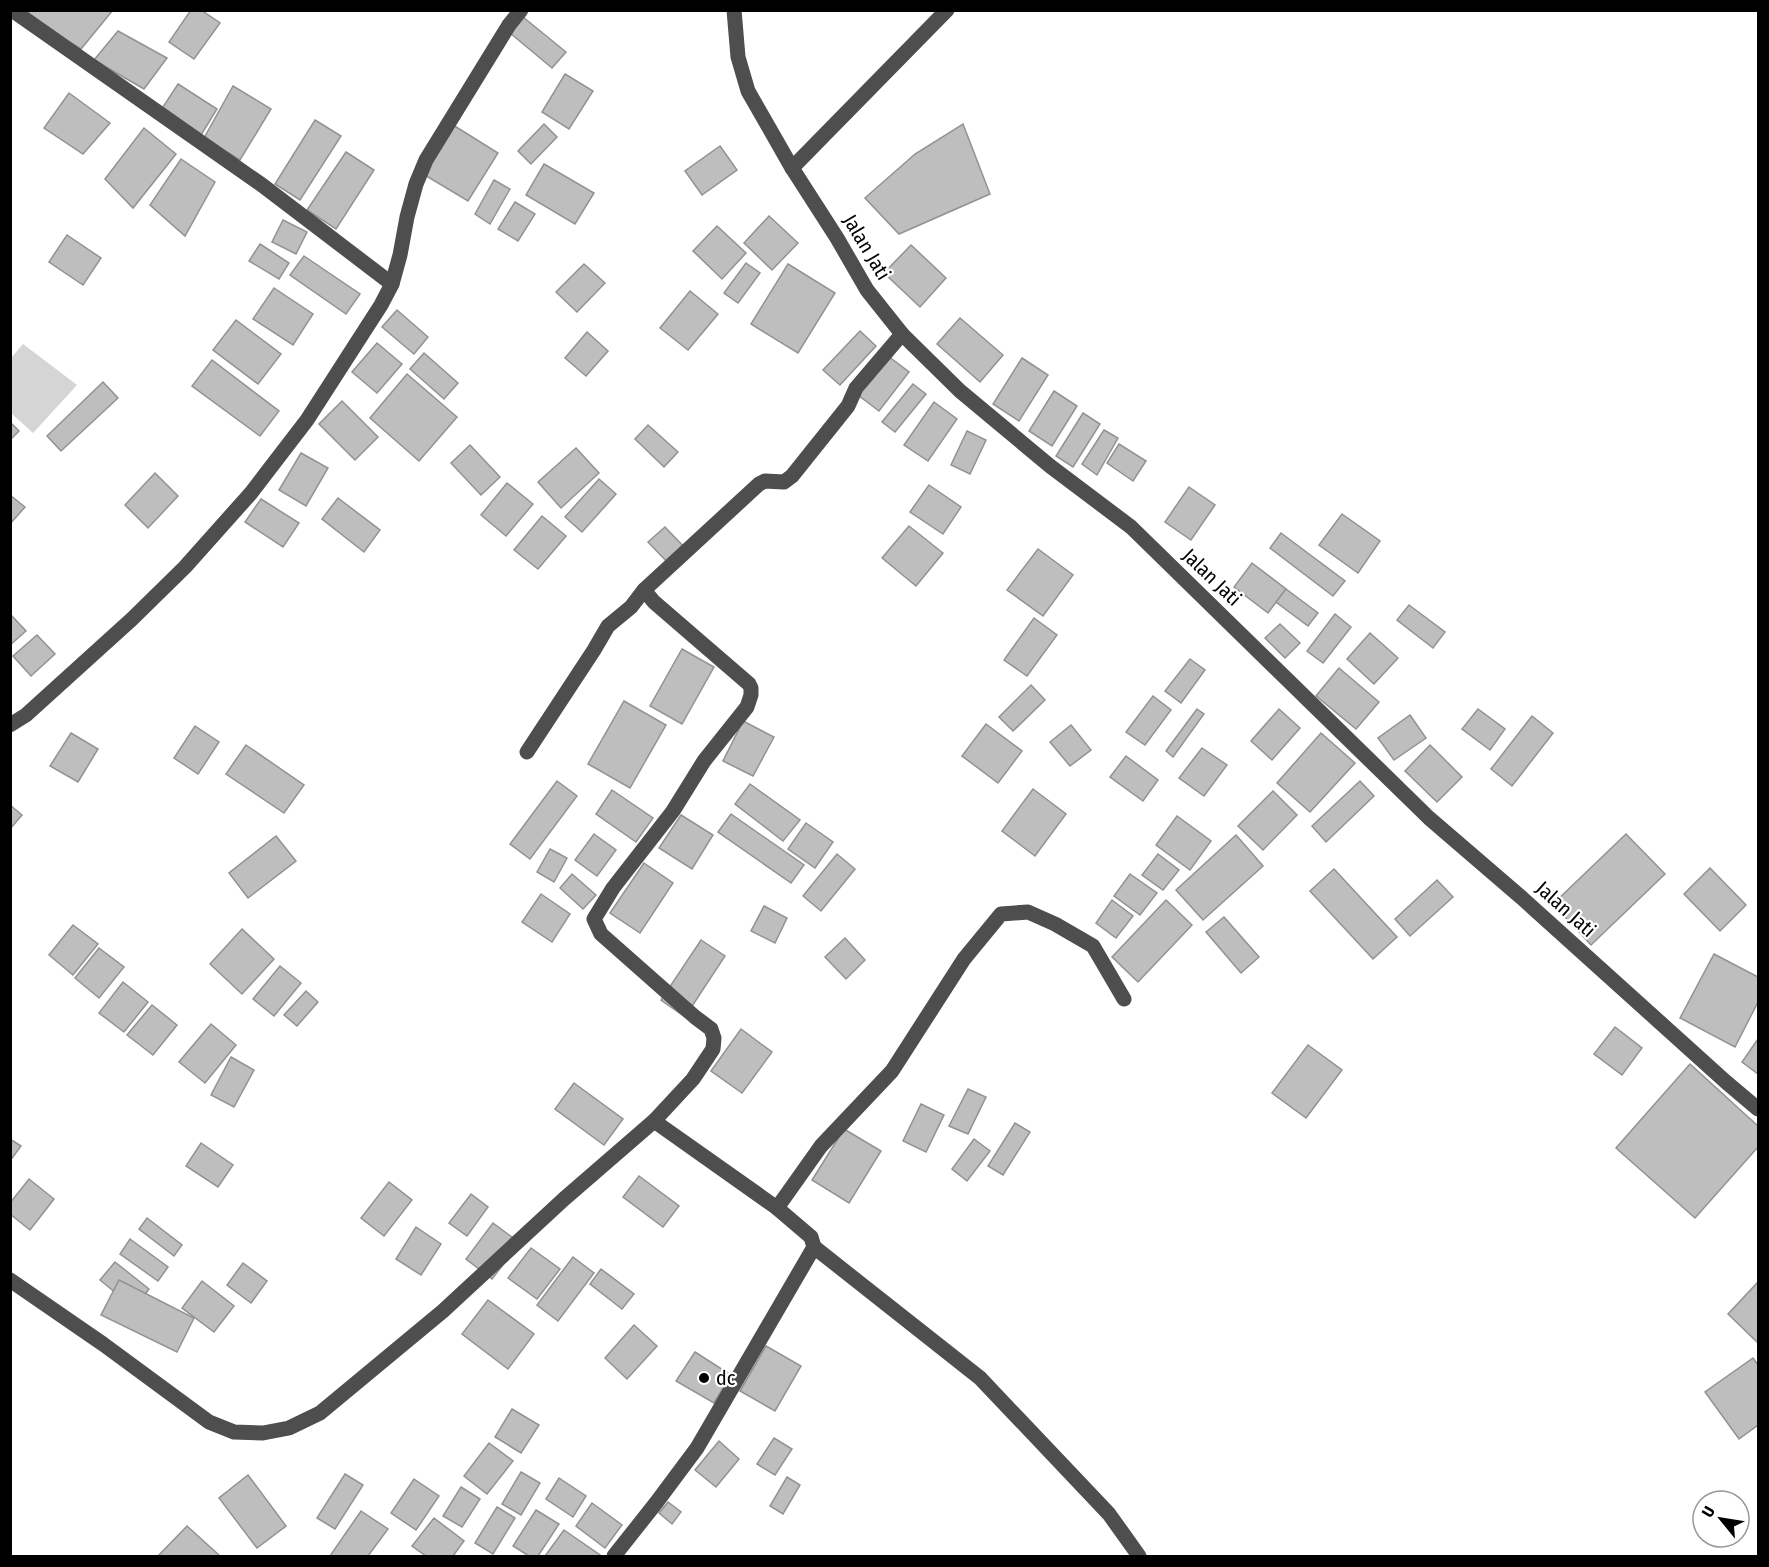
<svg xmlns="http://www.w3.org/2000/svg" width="1769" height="1567" font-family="'Fira Sans Condensed',sans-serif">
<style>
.green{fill:#d5d5d5}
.building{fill:#bebebe;stroke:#929292;stroke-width:1.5}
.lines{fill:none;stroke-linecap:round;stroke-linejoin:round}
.minor{stroke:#4e4e4e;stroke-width:15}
.poi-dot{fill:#000;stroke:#fff;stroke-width:2}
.labels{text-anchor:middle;stroke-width:4.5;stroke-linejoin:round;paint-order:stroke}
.street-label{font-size:20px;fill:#000;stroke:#fff}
.poi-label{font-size:20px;fill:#000;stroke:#fff;text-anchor:start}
</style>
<rect width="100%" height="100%" fill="#fff"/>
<!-- green -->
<polygon class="green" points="23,344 77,385 33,433 11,413 11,358"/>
<!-- building -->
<g class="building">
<polygon points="14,10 113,10 81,49"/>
<polygon points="191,10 201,10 220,23 194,59 169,42"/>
<polygon points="523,17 566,52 552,68 510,33"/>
<polygon points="118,31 167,58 144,89 94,60"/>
<polygon points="565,74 593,91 569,129 542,112"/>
<polygon points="178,84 217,109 201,135 161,110"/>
<polygon points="233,86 271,109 240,160 204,138"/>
<polygon points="69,93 110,123 83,154 44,128"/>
<polygon points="315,120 341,136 300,200 275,184"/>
<polygon points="544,124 557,137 531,164 518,151"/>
<polygon points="963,124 990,194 899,234 865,198 915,154"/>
<polygon points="453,125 498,153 468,201 423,174"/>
<polygon points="144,128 176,154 133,208 105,179"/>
<polygon points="720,146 737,170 702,195 685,171"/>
<polygon points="346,152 374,170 336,229 307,210"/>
<polygon points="181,159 215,182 185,236 150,205"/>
<polygon points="544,164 594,193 575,224 526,195"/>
<polygon points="494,180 510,189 490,224 475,214"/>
<polygon points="515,202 535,214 518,241 498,229"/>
<polygon points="769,216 798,243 772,270 744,243"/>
<polygon points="283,220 307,232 296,254 272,242"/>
<polygon points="717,226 746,253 722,279 693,251"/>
<polygon points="67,235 101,258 83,285 49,262"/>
<polygon points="260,244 289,263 279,279 249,261"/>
<polygon points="911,245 946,278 920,307 884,273"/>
<polygon points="304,256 360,294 346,314 290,275"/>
<polygon points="746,263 760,273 738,303 724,293"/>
<polygon points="584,264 605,283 577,312 556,292"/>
<polygon points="788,264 835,293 798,353 751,324"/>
<polygon points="274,288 313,314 293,345 253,319"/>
<polygon points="690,291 718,314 688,350 660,328"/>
<polygon points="397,310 428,337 414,354 382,327"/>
<polygon points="960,318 1003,355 980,382 937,344"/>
<polygon points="236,320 281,354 258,384 213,350"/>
<polygon points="860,331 876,346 840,385 823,370"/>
<polygon points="587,332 608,351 586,376 565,358"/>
<polygon points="377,343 402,364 377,393 352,372"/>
<polygon points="424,353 458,383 444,399 410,369"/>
<polygon points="888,356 909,372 879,411 858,395"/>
<polygon points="1022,358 1048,375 1019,421 993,404"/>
<polygon points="212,360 279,411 260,436 192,386"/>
<polygon points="407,374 457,417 419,461 370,418"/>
<polygon points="103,382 118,398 61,451 47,436"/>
<polygon points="913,384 926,394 895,432 882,422"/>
<polygon points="1054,391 1077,406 1052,446 1029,431"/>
<polygon points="342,401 378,437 355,460 319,424"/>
<polygon points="934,402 957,419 928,461 904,445"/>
<polygon points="1083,413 1100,424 1073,467 1056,456"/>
<polygon points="10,422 19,431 10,440"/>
<polygon points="648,425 678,452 664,467 635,439"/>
<polygon points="1104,430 1118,438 1097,475 1082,464"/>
<polygon points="967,431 986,440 970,474 951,465"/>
<polygon points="1119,444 1146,461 1133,481 1107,463"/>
<polygon points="470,445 500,477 481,495 451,463"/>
<polygon points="576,448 599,473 561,508 538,482"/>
<polygon points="301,453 328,468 306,506 279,490"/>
<polygon points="155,473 178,496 148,528 125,505"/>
<polygon points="599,479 616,494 582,532 565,517"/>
<polygon points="507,483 533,504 506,536 481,515"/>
<polygon points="929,485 961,507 943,534 910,512"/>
<polygon points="1189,487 1215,505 1191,540 1165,522"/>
<polygon points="10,495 25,507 10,524"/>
<polygon points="338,498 380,530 364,552 322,519"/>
<polygon points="261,499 299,523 283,547 245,522"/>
<polygon points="1342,514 1380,541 1358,573 1319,545"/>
<polygon points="542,516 566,536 538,569 514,550"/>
<polygon points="909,526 943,553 916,586 882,558"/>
<polygon points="665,527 687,550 671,566 648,542"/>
<polygon points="1281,533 1345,581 1333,596 1270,548"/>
<polygon points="1038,549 1073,575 1043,616 1007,590"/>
<polygon points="1252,563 1286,589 1268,613 1234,587"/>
<polygon points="1286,589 1318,613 1308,626 1276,602"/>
<polygon points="1409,605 1445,632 1433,648 1397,620"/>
<polygon points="1335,614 1351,627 1323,663 1307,651"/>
<polygon points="12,616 26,631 10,645 10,618"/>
<polygon points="1034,618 1057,635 1027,676 1004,660"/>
<polygon points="1280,624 1300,643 1285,658 1265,638"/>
<polygon points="1370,633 1398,658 1374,684 1347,659"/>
<polygon points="37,635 55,654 31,676 13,656"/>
<polygon points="682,649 714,667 682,724 650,706"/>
<polygon points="1190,659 1205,670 1181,703 1165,691"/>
<polygon points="1339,668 1379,702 1356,729 1316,696"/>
<polygon points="1031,685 1045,700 1013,731 999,717"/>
<polygon points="1153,696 1171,710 1145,745 1126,732"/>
<polygon points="624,701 666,725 630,788 588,764"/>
<polygon points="1197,709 1204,714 1173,757 1166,751"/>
<polygon points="1279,709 1300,728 1272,760 1251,741"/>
<polygon points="1478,709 1505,729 1490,750 1462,729"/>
<polygon points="1410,715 1426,738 1394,760 1378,738"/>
<polygon points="1532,716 1553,733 1512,786 1491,769"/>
<polygon points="743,721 774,737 753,776 723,761"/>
<polygon points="986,724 1022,751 998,783 962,756"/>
<polygon points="1071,725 1091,750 1070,766 1050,742"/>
<polygon points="195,726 219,742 198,774 174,758"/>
<polygon points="71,733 98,749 78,782 50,766"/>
<polygon points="1321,733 1355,763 1310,812 1277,783"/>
<polygon points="246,745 304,785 284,813 226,774"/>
<polygon points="1430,745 1462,777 1437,802 1405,771"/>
<polygon points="1202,748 1227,765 1204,796 1179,778"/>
<polygon points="1126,756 1158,780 1143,801 1110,777"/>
<polygon points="557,781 577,796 530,859 510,844"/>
<polygon points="1360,781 1374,796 1326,842 1312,826"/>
<polygon points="750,784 800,820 783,841 735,804"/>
<polygon points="1033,789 1066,814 1035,856 1002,831"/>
<polygon points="612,790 653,818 636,842 596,814"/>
<polygon points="1273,791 1297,815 1263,850 1238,826"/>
<polygon points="10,805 22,815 10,829"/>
<polygon points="731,814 804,865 791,883 718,832"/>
<polygon points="681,815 713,835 692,869 659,848"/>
<polygon points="1177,816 1211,841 1190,870 1156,845"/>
<polygon points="806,823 833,842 815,868 788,849"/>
<polygon points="594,834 616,850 597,876 575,860"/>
<polygon points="1626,834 1665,874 1591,945 1553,904"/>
<polygon points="1236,835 1263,866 1203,920 1176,890"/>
<polygon points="276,836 296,861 248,898 229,873"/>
<polygon points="550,849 567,858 554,882 537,872"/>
<polygon points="837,854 855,869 821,911 803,896"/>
<polygon points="1158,854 1179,870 1163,890 1142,875"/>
<polygon points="644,863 673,883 640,933 610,913"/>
<polygon points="1710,868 1746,905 1720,931 1684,894"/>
<polygon points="1334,869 1397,937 1373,959 1310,891"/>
<polygon points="572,874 596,895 583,909 560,888"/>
<polygon points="1130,874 1157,893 1140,915 1114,896"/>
<polygon points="1437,880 1453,897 1410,936 1395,919"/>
<polygon points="541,894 570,914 552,942 522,922"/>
<polygon points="1112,900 1133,916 1116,938 1096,923"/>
<polygon points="1166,900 1192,925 1138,982 1112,957"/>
<polygon points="764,906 787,918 775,943 751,931"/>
<polygon points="1224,917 1259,957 1241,973 1206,932"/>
<polygon points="73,925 98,944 73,975 49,955"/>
<polygon points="242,929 274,959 242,994 210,964"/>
<polygon points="845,938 865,960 846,979 825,957"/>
<polygon points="701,940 725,956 685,1017 661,1000"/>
<polygon points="99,948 124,967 99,998 75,978"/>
<polygon points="1714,954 1758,977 1758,1002 1735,1047 1680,1018"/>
<polygon points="280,966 301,983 274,1016 253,999"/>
<polygon points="123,982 148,1002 124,1032 99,1013"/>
<polygon points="306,991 318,1002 297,1026 284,1015"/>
<polygon points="152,1005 177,1025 153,1055 127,1035"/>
<polygon points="211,1024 236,1045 205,1083 179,1062"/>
<polygon points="1615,1027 1642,1048 1622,1075 1594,1054"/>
<polygon points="741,1029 772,1052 742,1093 711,1071"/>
<polygon points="1758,1039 1758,1074 1742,1062"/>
<polygon points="1308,1045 1342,1070 1306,1118 1272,1093"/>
<polygon points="231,1057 254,1070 234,1107 211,1095"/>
<polygon points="1690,1064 1758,1126 1758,1147 1695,1218 1616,1148"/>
<polygon points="574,1083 623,1119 604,1145 555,1109"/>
<polygon points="968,1089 986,1097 968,1134 949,1126"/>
<polygon points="921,1104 944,1115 926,1152 903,1141"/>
<polygon points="1015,1123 1030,1132 1003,1175 988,1166"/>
<polygon points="844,1129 881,1151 849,1203 812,1180"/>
<polygon points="10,1139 21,1146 10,1161"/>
<polygon points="974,1139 990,1151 967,1181 952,1169"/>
<polygon points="201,1143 233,1165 218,1187 186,1166"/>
<polygon points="639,1176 679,1206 663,1227 623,1197"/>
<polygon points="29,1179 54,1199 30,1230 10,1214 10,1203"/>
<polygon points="389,1182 412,1200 384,1236 361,1218"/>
<polygon points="471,1194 488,1207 467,1236 449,1223"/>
<polygon points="147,1218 182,1245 174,1256 139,1229"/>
<polygon points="493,1223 520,1243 492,1279 466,1259"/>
<polygon points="416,1227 441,1244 421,1275 396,1259"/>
<polygon points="130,1239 168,1267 158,1281 120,1254"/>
<polygon points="531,1248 560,1269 537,1299 508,1278"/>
<polygon points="573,1257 594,1273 558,1321 537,1305"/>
<polygon points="115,1262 149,1289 134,1308 100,1280"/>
<polygon points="243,1263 267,1281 251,1303 227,1285"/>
<polygon points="601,1269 634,1294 622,1309 590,1284"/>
<polygon points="119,1280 194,1318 177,1352 101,1315"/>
<polygon points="202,1281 234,1306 214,1332 182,1308"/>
<polygon points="1758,1282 1758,1343 1728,1314"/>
<polygon points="488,1300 534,1334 508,1369 462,1334"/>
<polygon points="634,1325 657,1346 627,1379 605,1358"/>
<polygon points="766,1346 801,1366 775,1411 740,1391"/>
<polygon points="695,1352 731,1375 714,1403 676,1381"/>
<polygon points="1753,1358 1758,1365 1758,1425 1739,1439 1705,1392"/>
<polygon points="512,1409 539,1425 521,1453 495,1437"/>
<polygon points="774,1438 792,1449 775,1475 757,1464"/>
<polygon points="719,1441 739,1459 716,1487 695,1470"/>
<polygon points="489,1443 513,1461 487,1494 464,1476"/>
<polygon points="521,1472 540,1483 521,1515 502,1504"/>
<polygon points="345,1474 363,1485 335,1529 317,1518"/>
<polygon points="248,1475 286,1526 257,1548 219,1498"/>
<polygon points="787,1477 800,1485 783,1514 770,1506"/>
<polygon points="559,1478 586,1496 573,1517 546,1499"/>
<polygon points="414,1479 439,1496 416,1530 391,1513"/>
<polygon points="461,1487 480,1499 462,1527 443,1516"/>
<polygon points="668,1502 681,1512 672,1524 659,1513"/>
<polygon points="592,1503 622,1525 605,1548 576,1526"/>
<polygon points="497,1507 515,1518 493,1554 475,1543"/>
<polygon points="536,1510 559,1524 538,1556 529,1556 513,1546"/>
<polygon points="361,1511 388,1529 368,1556 330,1556"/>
<polygon points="434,1518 464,1541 453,1556 426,1556 412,1546"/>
<polygon points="187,1526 220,1556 158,1556"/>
<polygon points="564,1530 600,1555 600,1556 545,1556"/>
</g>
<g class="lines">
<!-- minor -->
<g class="minor">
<polyline points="12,10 262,185 392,284"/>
<polyline points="734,10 738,57 748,91 792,168 837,238 867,290 902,334 960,391 1050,466 1131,527 1429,818 1522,898 1726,1082 1758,1109"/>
<polyline points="792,168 947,10"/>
<polyline points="10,725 26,715 132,619 185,567 251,493 307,420 381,305 392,284 400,255 407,217 416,184 426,160 509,25 521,10"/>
<polyline points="527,752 594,650 608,626 631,607 644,590"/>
<polyline points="654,1121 777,1208"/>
<polyline points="814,1247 980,1378 1109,1514 1139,1556"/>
<polyline points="10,1280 103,1344 209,1422 234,1432 263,1433 289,1428 320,1413 443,1311 564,1199 654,1121 693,1079 713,1049 714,1038 711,1029 695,1017 601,934 594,919 613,888 673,811 704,761 747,707 751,695 751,688 749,684 654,602 644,590 759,484 765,481 784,482 792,476 848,406 856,388 902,334"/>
<polyline points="614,1556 656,1503 697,1448 814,1247 811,1237 777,1208 821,1146 892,1071 964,959 1001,914 1028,912 1055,924 1093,946 1124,999"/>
</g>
</g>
<!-- markers -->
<circle class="poi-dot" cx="704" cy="1378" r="6"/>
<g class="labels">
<!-- street labels -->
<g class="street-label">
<text transform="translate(867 247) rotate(59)" y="7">Jalan Jati</text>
<text transform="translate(1212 577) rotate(44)" y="7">Jalan Jati</text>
<text transform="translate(1566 909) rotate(42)" y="7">Jalan Jati</text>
</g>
<!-- poi labels -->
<g class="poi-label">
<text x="716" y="1385">dc</text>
</g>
</g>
<!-- border -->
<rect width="1769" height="1567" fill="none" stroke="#000000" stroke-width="24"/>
<!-- north arrow -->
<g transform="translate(1721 1519) rotate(300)"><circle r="28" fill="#ffffff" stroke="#999999" stroke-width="1.5"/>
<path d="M0-4.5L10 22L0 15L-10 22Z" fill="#000000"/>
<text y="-9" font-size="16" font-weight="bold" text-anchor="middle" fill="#000000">U</text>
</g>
</svg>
